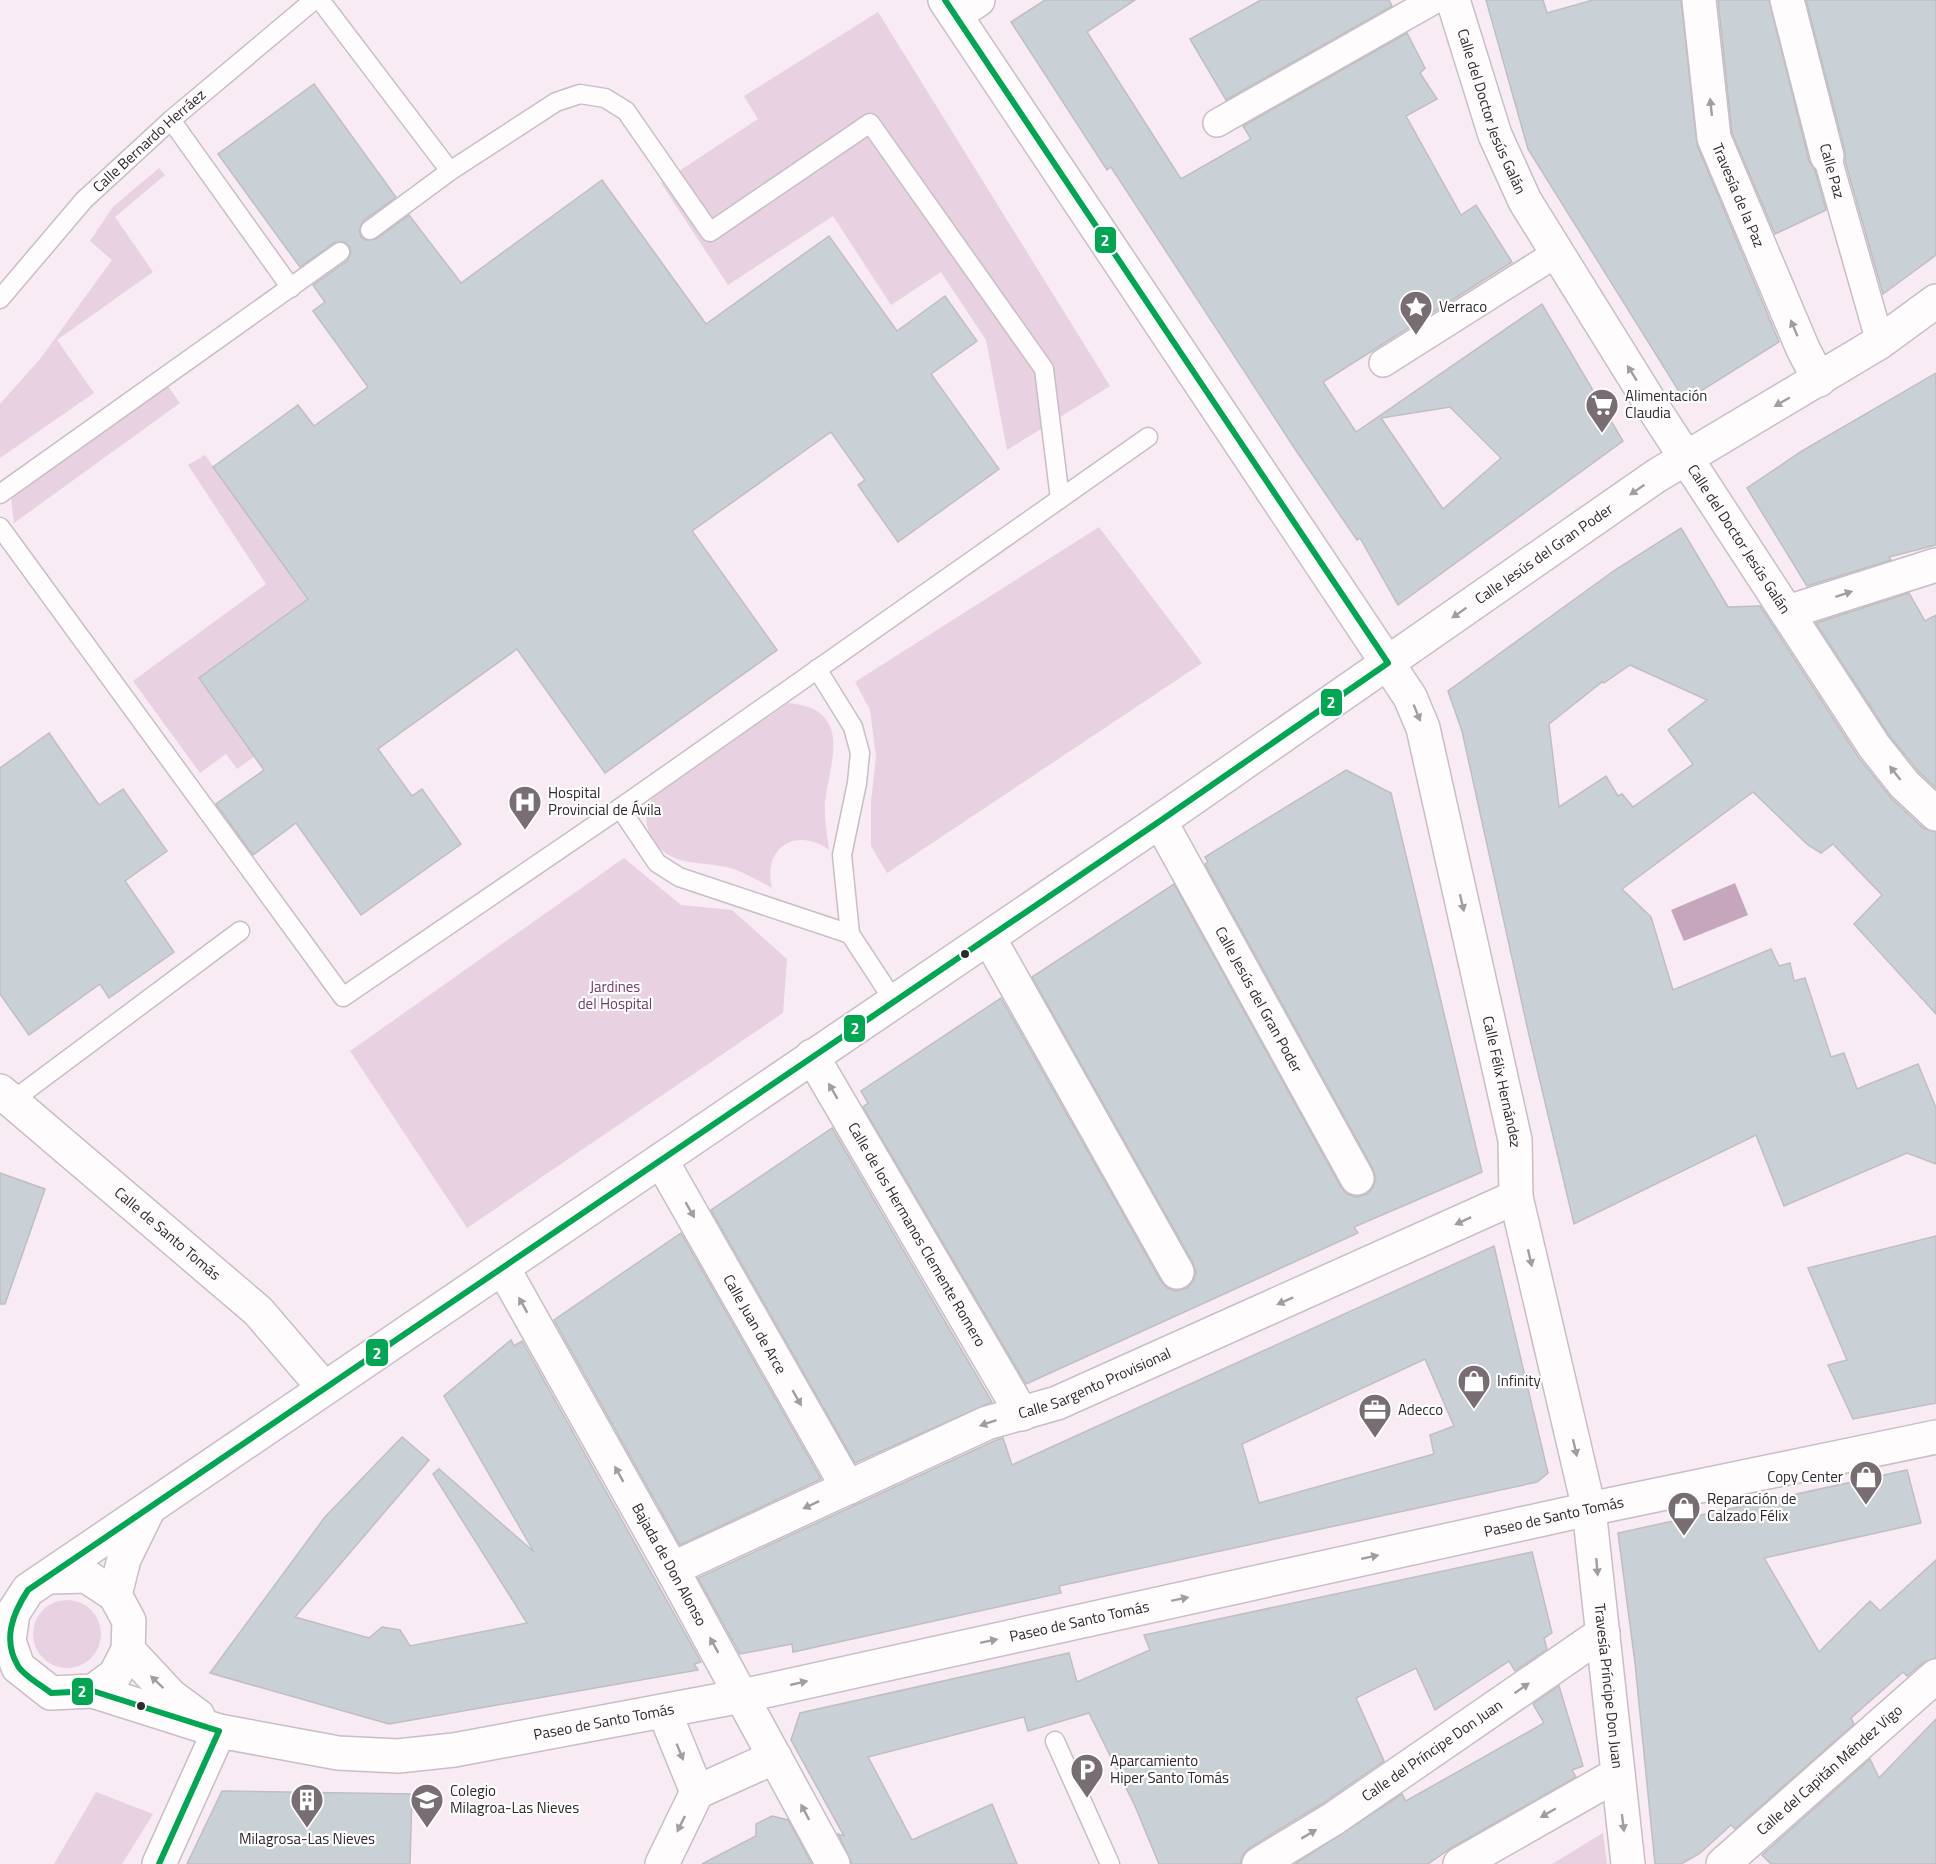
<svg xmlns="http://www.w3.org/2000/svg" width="1936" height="1864" font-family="'Titillium Web',sans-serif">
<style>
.green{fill:#e8d1e1}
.water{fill:#c6a6bd}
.building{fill:#cad1d6;stroke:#bebec3;stroke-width:1.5;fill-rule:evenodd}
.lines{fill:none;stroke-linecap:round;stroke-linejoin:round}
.service-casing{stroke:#c8bec5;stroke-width:21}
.pedestrian-casing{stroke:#c8bec5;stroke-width:30}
.minor-casing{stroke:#c8bec5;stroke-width:36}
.tertiary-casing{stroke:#c8bec5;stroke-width:36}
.service{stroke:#fefcfd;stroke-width:18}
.pedestrian{stroke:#fefcfd;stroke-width:27}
.minor{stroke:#fefcfd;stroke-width:33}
.tertiary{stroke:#fefcfd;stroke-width:33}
.bus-1-casing{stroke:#fff;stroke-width:10}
.bus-1{stroke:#00a651;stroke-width:6}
.oneway{fill:#a29da0}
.bus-dot{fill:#31292e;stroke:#fff;stroke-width:2}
.labels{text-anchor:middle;stroke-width:4.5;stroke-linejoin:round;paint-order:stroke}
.street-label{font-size:15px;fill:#31292e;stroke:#fff}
.poi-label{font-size:15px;fill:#31292e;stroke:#fff;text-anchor:start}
.park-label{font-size:15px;fill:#723c65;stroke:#fff}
.line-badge{stroke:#fff;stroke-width:2}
.badge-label{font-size:16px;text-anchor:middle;font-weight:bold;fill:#fff}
</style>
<rect width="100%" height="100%" fill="#f8ebf4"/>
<!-- green -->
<g class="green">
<polygon points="878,12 1110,386 1007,450 986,340 941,272 891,305 833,216 728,285 661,183 758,119 744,96"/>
<polygon points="159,168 165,175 115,217 153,272 57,340 94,393 0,458 0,404 40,359 112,260 90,241 113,207"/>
<polygon points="168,386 180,403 14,523 11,499"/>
<polygon points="205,455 308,599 199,678 238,733 287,733 237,769 226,754 200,773 133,681 266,584 188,465"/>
<polygon points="1099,527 1202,663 887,873 871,846 871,802 876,757 870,710 855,682"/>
<path d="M788,703c66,6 42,58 37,99 -1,15 2,32 4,48 -33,-24 -67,-2 -57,38 -13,-7 -28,-16 -42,-20 -15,-4 -31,-4 -46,-7 -30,-7 -47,-36 -32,-63z"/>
<polygon points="624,858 681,905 732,910 787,959 783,1013 467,1228 350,1051"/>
<circle cx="67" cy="1634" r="34"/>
<polygon points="96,1792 153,1814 122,1864 54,1864"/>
<polygon points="1603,1833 1607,1864 1552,1864"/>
</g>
<!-- water -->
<polygon class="water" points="1735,883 1748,915 1684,941 1671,910"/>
<!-- building -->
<g class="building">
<path d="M1045,0h90l-48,32 94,147 70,-40 -8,-13 164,-93 18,35 -5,5 17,26 -31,17 55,99 15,-10 36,57 -189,120 33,50 186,-128 81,137 -225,164 -38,-67 -3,2 -62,-91 -184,-282 -4,3 -96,-148zM1450,407l51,51 -58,51 -62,-91z"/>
<polygon points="1261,0 1389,0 1392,6 1226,100 1190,39"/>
<polygon points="1486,0 1543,0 1547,13 1593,0 1681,0 1697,145 1779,342 1685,401 1528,149"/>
<polygon points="1718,0 1769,0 1809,161 1815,170 1826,210 1775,234 1732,133"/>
<polygon points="1806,0 1936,0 1936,255 1883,294 1845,161 1845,151"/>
<polygon points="314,84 396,197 363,221 359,231 361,237 366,240 376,239 409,215 461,283 602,180 706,324 829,236 897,331 945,296 977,341 931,374 999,469 898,542 858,485 865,480 831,432 692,531 777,650 605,773 517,649 378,749 412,796 422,789 461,844 361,915 296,823 253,855 216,804 264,770 199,678 308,599 213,467 298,405 314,426 368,387 313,311 325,302 313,285 347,261 351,252 349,246 344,242 334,243 300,267 218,154"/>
<polygon points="1936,373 1936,545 1889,557 1891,560 1807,586 1747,488 1802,451"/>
<path d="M1681,528l47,79 32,-1 99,152 32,40 32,30 13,4v182l-82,-90 28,-29 -49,-51 -12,9 -13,-8 -55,-53 -131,97 29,28 22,73 98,-41 8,17 11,-3 4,18 11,-3 26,79 13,-4 13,36 61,-25 18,44v56l-29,-11 -123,53 -28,-71 -182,89 -45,-189 -67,-304 -14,-40 167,-121zM1630,665l77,35 -39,30 25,34 -60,43 -11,-13 -4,2 -12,-20 -47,31 -10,-83 53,-42 2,1z"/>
<polygon points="1909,593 1925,621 1936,615 1936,788 1918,771 1889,735 1816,623"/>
<polygon points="49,733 99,805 123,789 167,851 125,881 174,952 109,998 100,984 29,1035 0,994 0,768"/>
<polygon points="1346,770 1391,793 1482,1172 1354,1227 1358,1233 1026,1384 863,1107 868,1103 861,1091 1001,998 1161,1281 1167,1288 1176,1291 1187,1288 1193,1281 1196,1273 1193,1263 1032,977 1174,884 1341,1187 1347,1194 1356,1197 1367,1194 1373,1187 1376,1179 1373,1169 1205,864 1208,862 1205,857"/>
<polygon points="832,1128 992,1402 855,1463 711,1210"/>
<polygon points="0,1173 45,1189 5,1304 0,1304"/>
<polygon points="681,1233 821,1479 680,1545 554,1320"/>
<polygon points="1936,1236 1936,1403 1853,1419 1828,1365 1847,1360 1808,1268"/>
<path d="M1494,1246l54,227 -11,9 -478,104 2,7 -268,59 -1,-8 -52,10 -42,-76 296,-137 9,-3 9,27zM1425,1359l29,67 -24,9 4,19 -175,49 -17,-59z"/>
<polygon points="511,1340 514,1346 522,1341 701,1662 694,1664 698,1670 389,1724 210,1673 325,1517 402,1437 429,1460 295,1617 369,1638 382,1627 400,1630 410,1646 527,1623 433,1474 439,1469 534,1552 444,1396"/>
<polygon points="1907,1470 1921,1523 1764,1558 1819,1652 1870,1601 1880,1611 1936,1560 1936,1658 1924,1662 1907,1676 1903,1672 1851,1718 1854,1724 1735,1829 1731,1825 1699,1854 1681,1864 1655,1864 1635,1663 1618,1533"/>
<polygon points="1532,1552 1552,1633 1544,1638 1547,1649 1515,1671 1509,1661 1435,1710 1416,1668 1356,1698 1384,1761 1323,1803 1249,1848 1243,1855 1240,1864 1159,1864 1135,1806 1089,1713 1028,1731 1024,1717 868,1757 912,1840 992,1804 1017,1864 852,1864 838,1834 844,1836 791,1740 800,1713 1069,1653 1077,1682 1150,1650 1144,1635"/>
<polygon points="1559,1686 1583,1766 1572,1770 1576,1777 1451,1848 1428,1864 1295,1864 1402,1794 1406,1801 1544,1723 1533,1704"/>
<polygon points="1936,1719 1936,1864 1771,1864 1762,1855 1870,1759 1879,1778"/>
<polygon points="222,1791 412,1794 410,1864 187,1864"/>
<polygon points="772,1816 788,1820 812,1864 702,1864 756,1836 756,1824"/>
</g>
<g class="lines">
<!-- service casing -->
<g class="service-casing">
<g id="service">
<polyline points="320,0 450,171"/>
<polyline points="171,120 291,288"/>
<polyline points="370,230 450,171 556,102 580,94 605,98 626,111 710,232 870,123 1044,369 1060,499"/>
<path id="s1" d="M0,299l84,-99 87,-80 143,-120"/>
<polyline points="0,494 340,252"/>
<polyline points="0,527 343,997 620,808 1148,437"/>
<polyline points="620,808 657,863 679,877 850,934 842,855 857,783 860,753 853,727 817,669"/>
<polyline points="850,934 894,1001"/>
<polyline points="12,1101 240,931"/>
<polyline points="1055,1741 1110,1864"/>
</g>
</g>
<!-- pedestrian casing -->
<g class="pedestrian-casing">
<g id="pedestrian">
<polyline points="1217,123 1434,0"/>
<polyline points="1827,156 1880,342"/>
<polyline points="1383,363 1557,253"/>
</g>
</g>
<!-- minor casing -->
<g class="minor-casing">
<g id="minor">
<path id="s2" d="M1699,0l15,138 89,211 16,31"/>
<polyline points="1787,0 1827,156"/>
<polyline points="955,15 978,0"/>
<polyline points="1788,612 1936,565"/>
<path id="s3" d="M1160,821l197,357"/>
<polyline points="989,938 1177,1272"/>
<path id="s4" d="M812,1056l210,358"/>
<path id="s5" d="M661,1160l187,328"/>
<path id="s6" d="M503,1268l169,301 161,295"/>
<path id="s7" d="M1589,1509l39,355"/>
<path id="s8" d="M672,1569l315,-146 70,-20 459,-206"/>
<polyline points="664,1711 697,1792"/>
<polyline points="662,1864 697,1792 775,1757"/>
<path id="s9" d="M1259,1864l74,-45 270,-186"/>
<polyline points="1460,1864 1618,1774"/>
<path id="s10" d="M1723,1864l213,-188"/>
</g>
</g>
<!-- tertiary casing -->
<g class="tertiary-casing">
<g id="tertiary">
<path id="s11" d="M945,0l465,697 13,31 92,412 1,57 73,312"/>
<path id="s12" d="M1453,0l42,135 30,66 131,211 218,334 30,38 32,30"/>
<path id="s13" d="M0,1091l258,220 66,77"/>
<path id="s14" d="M51,1577l35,-1 29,19 14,26 -1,29 -13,25 -22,16 -42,2 -33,-26 -9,-26 4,-28 15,-23 1132,-769 496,-345 224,-134 56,-41"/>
<polyline points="115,1595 124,1559 148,1510"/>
<polyline points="128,1650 171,1696 198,1716"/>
<path id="s15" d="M93,1691l126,40 119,22 60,3 56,-6 288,-54 847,-187 347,-72"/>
<polyline points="159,1864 219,1731"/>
</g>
</g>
<!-- service -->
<use href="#service" class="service"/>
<!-- pedestrian -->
<use href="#pedestrian" class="pedestrian"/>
<!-- minor -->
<use href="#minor" class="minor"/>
<!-- tertiary -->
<use href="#tertiary" class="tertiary"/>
<!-- bus-1 casing -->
<g class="bus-1-casing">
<path id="bus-1" d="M159,1864l60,-133 -126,-40 -42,2c-10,-8 -27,-17 -33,-27 -16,-27 -5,-53 10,-76l1132,-769 228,-158 -443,-663"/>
</g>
<!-- bus-1 -->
<use href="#bus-1" class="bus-1"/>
</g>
<!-- one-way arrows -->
<defs><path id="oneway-solid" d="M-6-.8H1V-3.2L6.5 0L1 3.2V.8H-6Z" transform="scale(1.5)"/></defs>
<g class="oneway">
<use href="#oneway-solid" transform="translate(1711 107) rotate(-96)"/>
<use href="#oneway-solid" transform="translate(1794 328) rotate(-113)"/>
<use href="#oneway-solid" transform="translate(1632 373) rotate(-122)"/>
<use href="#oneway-solid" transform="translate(1782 402) rotate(150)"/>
<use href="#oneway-solid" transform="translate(1637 490) rotate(145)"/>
<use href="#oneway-solid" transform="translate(1844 594) rotate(-18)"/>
<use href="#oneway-solid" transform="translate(1459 613) rotate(145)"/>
<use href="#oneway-solid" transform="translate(1417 713) rotate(68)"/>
<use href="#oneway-solid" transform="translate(1895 773) rotate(-128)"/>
<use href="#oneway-solid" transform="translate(1462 903) rotate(77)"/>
<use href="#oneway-solid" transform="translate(833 1091) rotate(-120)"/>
<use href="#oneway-solid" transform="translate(690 1210) rotate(60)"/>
<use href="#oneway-solid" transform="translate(1463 1221) rotate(155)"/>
<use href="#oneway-solid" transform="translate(1530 1258) rotate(77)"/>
<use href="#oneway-solid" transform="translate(1285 1301) rotate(156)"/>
<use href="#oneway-solid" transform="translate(523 1305) rotate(-119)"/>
<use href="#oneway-solid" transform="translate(797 1398) rotate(60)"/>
<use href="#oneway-solid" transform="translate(988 1423) rotate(161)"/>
<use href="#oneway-solid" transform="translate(1575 1448) rotate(77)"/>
<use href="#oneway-solid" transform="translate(619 1474) rotate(-119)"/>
<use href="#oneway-solid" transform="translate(811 1505) rotate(155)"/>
<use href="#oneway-solid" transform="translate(1370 1557) rotate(-12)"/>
<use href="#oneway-solid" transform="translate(1597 1567) rotate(85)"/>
<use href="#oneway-solid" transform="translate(1180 1599) rotate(-12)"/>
<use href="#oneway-solid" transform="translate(989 1641) rotate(-12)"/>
<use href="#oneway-solid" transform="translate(714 1645) rotate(-119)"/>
<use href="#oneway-solid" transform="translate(157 1682) rotate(-136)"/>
<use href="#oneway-solid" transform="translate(799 1683) rotate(-13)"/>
<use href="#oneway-solid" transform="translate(1522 1688) rotate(-35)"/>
<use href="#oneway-solid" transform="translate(680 1752) rotate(68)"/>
<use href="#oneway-solid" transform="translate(805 1812) rotate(-118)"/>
<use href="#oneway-solid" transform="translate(1548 1813) rotate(150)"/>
<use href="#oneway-solid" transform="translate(1623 1823) rotate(83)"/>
<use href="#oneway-solid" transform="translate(681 1824) rotate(116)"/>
<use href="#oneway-solid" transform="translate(1309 1834) rotate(-31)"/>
</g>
<!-- icons -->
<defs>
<g id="sight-pin" transform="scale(1.725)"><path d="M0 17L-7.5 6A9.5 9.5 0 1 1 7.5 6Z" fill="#776d73" stroke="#fff"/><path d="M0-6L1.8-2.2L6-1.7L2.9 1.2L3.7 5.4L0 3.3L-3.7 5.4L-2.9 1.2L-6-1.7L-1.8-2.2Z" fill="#fff"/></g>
<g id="supermarket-pin" transform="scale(1.725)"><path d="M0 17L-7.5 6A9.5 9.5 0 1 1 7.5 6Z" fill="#776d73" stroke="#fff"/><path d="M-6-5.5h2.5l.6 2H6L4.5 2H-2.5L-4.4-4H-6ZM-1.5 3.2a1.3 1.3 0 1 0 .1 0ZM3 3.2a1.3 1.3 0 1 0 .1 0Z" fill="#fff"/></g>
<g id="hospital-pin" transform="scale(1.725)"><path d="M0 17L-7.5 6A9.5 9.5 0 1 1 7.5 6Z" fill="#776d73" stroke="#fff"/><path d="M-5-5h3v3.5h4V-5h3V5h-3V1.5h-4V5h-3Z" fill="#fff"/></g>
<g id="shop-pin" transform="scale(1.725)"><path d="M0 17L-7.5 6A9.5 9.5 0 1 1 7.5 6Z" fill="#776d73" stroke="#fff"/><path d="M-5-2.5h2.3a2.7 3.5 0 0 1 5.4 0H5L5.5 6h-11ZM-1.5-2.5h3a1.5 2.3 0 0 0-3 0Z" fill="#fff"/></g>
<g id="office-pin" transform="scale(1.725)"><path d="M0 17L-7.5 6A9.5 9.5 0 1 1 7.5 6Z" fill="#776d73" stroke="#fff"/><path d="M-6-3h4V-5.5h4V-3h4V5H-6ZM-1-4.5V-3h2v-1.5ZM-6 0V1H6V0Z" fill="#fff"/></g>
<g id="parking-pin" transform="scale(1.725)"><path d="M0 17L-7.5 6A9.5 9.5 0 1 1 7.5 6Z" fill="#776d73" stroke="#fff"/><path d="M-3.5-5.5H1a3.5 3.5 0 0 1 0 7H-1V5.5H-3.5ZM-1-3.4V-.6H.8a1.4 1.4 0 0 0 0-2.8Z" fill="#fff"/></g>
<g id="building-pin" transform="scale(1.725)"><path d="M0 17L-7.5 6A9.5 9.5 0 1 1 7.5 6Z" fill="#776d73" stroke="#fff"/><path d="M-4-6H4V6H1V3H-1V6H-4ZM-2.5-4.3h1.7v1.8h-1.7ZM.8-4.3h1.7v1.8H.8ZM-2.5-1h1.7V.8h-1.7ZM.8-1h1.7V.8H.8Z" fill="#fff"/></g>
<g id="school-pin" transform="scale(1.725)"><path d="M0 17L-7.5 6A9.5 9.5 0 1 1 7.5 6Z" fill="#776d73" stroke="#fff"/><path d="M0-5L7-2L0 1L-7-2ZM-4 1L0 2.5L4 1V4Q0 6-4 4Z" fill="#fff"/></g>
</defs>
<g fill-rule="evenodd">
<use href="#sight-pin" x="1416" y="307"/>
<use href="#supermarket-pin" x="1602" y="405"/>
<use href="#hospital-pin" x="525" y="802"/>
<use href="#shop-pin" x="1474" y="1381"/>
<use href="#office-pin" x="1375" y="1410"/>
<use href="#shop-pin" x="1866" y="1477"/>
<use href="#shop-pin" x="1684" y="1508"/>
<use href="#parking-pin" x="1087" y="1770"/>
<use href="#building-pin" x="307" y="1800"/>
<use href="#school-pin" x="427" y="1800"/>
</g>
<!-- markers -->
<g class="bus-dot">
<circle cx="965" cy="954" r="5"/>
<circle cx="141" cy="1706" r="5"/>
</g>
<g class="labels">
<!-- street labels -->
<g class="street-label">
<text dy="5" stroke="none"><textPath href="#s12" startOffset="118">Calle del Doctor Jesús Galán</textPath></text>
<text dy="5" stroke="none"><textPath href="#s1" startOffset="218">Calle Bernardo Herráez</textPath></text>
<text transform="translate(1832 171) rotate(74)" y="5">Calle Paz</text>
<text dy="5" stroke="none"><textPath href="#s2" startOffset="201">Travesía de la Paz</textPath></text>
<text dy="5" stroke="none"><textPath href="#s12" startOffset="614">Calle del Doctor Jesús Galán</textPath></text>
<text dy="5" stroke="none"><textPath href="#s14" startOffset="2187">Calle Jesús del Gran Poder</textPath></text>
<text dy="5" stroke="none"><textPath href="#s3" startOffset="204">Calle Jesús del Gran Poder</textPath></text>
<text dy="5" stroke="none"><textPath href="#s11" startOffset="1234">Calle Félix Hernández</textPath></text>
<text dy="5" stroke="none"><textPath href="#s13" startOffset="220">Calle de Santo Tomás</textPath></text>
<text dy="5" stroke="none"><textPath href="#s4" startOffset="207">Calle de los Hermanos Clemente Romero</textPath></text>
<text dy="5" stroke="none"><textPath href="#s5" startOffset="189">Calle Juan de Arce</textPath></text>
<text dy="5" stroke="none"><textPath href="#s8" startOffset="462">Calle Sargento Provisional</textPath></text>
<text dy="5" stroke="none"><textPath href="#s15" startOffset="1494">Paseo de Santo Tomás</textPath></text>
<text dy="5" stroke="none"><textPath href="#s6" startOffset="340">Bajada de Don Alonso</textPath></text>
<text dy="5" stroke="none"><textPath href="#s15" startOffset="1008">Paseo de Santo Tomás</textPath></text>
<text dy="5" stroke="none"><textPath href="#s7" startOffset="178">Travesía Príncipe Don Juan</textPath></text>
<text dy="5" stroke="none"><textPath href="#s15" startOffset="522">Paseo de Santo Tomás</textPath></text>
<text dy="5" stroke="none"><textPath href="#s9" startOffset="207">Calle del Príncipe Don Juan</textPath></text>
<text dy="5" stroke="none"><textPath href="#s10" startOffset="142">Calle del Capitán Méndez Vigo</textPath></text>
</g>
<!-- poi labels -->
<g class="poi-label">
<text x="1439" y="312">Verraco</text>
<text x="1625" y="401">Alimentación<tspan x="1625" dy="17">Claudia</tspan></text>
<text x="548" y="798">Hospital<tspan x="548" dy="17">Provincial de Ávila</tspan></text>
<text x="1497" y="1386">Infinity</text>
<text x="1398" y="1415">Adecco</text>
<text x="1843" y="1482" text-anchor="end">Copy Center</text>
<text x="1707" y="1504">Reparación de<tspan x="1707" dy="17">Calzado Félix</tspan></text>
<text x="1110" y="1766">Aparcamiento<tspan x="1110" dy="17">Hiper Santo Tomás</tspan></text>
<text x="450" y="1796">Colegio<tspan x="450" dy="17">Milagroa-Las Nieves</tspan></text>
<text x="307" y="1844" text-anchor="middle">Milagrosa-Las Nieves</text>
</g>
<!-- park labels -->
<g class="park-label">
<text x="615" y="992">Jardines<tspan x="615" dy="17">del Hospital</tspan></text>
</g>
</g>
<g class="line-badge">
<rect x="1094" y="226" width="23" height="28" rx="6" fill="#00a651"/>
<rect x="1320" y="688" width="23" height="29" rx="6" fill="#00a651"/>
<rect x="843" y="1014" width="23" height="29" rx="6" fill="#00a651"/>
<rect x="365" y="1338" width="24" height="29" rx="6" fill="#00a651"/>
<rect x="71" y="1677" width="23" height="29" rx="6" fill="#00a651"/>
</g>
<g class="badge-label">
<text x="1105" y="246">2</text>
<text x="1331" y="708">2</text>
<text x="855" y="1034">2</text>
<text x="377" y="1359">2</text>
<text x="82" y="1697">2</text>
</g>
</svg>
